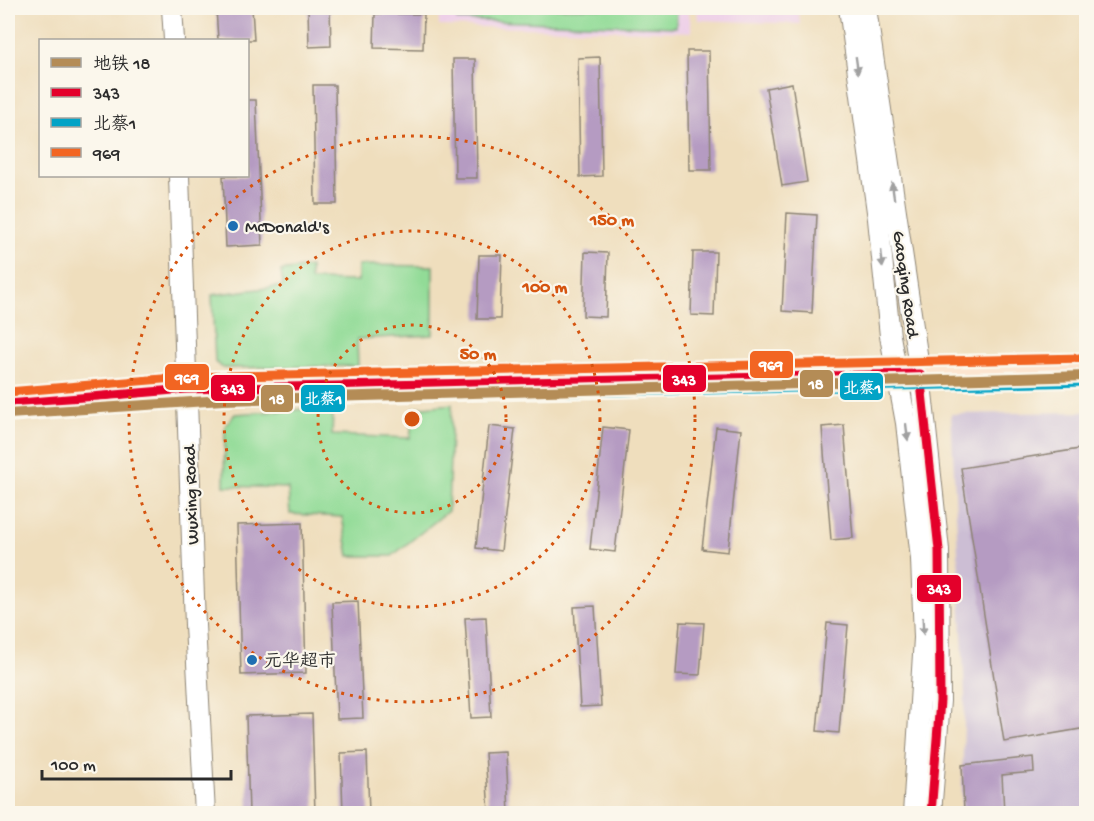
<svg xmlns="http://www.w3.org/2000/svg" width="1094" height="821" font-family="'Gochi Hand','LXGW WenKai TC',sans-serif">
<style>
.built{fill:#eed0e8}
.industrial{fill:#ccbed4}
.green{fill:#92db97;stroke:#5e8361;stroke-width:1.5}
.building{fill:#b59bc2}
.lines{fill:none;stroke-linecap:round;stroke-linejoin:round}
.tertiary-casing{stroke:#8d8474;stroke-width:22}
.secondary-casing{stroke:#8d8474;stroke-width:24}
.tertiary{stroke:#fff;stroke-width:20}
.secondary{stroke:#fce5d0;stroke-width:21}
.bus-1-casing{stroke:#fbf7ec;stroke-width:14}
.bus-2-casing{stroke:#fbf7ec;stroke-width:14}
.bus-3-casing{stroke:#fbf7ec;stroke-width:14}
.bus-1{stroke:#e4002b;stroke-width:9}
.bus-2{stroke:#02a3c6;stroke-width:9}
.bus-3{stroke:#f26522;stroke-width:9}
.metro-1-casing{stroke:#fbf7ec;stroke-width:15}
.metro-1{stroke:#b48c56;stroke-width:10}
.oneway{fill:#a0a0a0}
.ring{fill:none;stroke:#d5540f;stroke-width:3;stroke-dasharray:3 6}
.poi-dot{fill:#1f6fb2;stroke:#fbf7ec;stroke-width:2}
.labels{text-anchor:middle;stroke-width:4.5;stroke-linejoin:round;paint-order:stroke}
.poi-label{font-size:18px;fill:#2b2b2b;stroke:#fbf7ec;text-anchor:start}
.street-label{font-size:18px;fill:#2b2b2b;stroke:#fbf7ec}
.centre{fill:#d5540f;stroke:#fbf7ec;stroke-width:3}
.ring-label{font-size:18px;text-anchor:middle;font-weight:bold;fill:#d5540f;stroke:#fbf7ec;stroke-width:4.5;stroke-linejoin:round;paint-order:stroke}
.line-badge{stroke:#fbf7ec;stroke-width:2}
.badge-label{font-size:16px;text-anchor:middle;font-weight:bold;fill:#fff}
</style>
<rect width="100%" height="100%" fill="#fbf7ec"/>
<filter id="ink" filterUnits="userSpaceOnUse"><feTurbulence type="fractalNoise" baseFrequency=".0167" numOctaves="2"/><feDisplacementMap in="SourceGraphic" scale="12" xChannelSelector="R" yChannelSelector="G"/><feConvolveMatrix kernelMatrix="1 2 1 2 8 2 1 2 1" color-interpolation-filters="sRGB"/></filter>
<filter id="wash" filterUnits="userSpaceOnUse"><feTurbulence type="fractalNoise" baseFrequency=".008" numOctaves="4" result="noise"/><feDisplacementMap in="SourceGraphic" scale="24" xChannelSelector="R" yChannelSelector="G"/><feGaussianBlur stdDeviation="1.35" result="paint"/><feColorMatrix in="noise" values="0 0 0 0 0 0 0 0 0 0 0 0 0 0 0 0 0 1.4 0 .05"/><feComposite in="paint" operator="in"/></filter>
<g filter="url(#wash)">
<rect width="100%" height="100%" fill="#efdebd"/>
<!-- built -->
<g class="built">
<polygon points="439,8 688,8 692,32 439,26"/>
<polygon points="697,8 798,8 800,24 698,20"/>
</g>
<!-- industrial -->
<polygon class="industrial" points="1086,412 1086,813 961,813 965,694 951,414"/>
<!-- green -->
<g class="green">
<polygon points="457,8 677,8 676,27 457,20"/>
<polygon points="358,265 433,266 433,335 357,339 358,366 223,368 215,362 212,295 283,286 281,271 310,267 310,280 358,281"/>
<polygon points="452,404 448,511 392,556 349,556 342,517 290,514 288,488 224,486 225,426 235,414 321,408 333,412 332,435 410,438 414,408"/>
</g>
<g id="blocks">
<!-- building -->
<g class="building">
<polygon points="216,8 252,8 254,40 218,40"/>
<polygon points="308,8 330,8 331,46 309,47"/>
<polygon points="375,14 424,14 423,49 374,48"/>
<polygon points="687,51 709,51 711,170 689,170"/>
<polygon points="600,57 602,176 580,177 578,58"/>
<polygon points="453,59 475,59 477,178 455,178"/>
<polygon points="792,83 807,182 782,186 766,88"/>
<polygon points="313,85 335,85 337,204 315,204"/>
<polygon points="248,100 256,100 262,245 226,247 223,176 248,176"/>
<polygon points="787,213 817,215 812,313 782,311"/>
<polygon points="585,252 608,253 606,317 583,316"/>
<polygon points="693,252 716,252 714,316 691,315"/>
<polygon points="479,255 502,255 500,319 477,319"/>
<polygon points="844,425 853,538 831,540 822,427"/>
<polygon points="489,426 515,429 501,551 476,548"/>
<polygon points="603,427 629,430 615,552 590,549"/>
<polygon points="716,427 741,430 728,552 702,549"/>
<polygon points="1086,448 1086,728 1004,742 961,468"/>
<polygon points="302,523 306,673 241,675 237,525"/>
<polygon points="358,601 363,718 337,719 332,602"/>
<polygon points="595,606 601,706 580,707 574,607"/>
<polygon points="486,617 491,717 471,718 465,618"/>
<polygon points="680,622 704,623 700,675 676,674"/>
<polygon points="827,623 848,625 839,733 817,731"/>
<polygon points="312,714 315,813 249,813 246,716"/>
<polygon points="367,752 369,813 343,813 341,753"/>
<polygon points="506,752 509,813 489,813 485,753"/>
<polygon points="1033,757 1034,772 1002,775 1004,812 964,813 962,765"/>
</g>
</g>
</g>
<g filter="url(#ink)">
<use href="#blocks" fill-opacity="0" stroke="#8d8474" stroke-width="1.5"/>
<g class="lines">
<!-- tertiary casing -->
<g class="tertiary-casing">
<g id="tertiary">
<polyline points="172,8 174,40"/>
<polyline points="849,8 878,219 890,336 906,423 921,559 924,638 913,814"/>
<polyline points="866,8 920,374 939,550 940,701 931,814"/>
<polyline points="179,176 195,625 205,814"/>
</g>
</g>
<!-- secondary casing -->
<g class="secondary-casing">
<polyline id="secondary" points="8,404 186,389 1086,370"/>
</g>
<!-- tertiary -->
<use href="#tertiary" class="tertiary"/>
<!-- secondary -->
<use href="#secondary" class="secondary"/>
<!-- bus-1 casing -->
<g class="bus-1-casing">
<polyline id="bus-1" points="8,404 186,389 920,374 939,550 940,701 931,814"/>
</g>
<!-- bus-2 casing -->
<g class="bus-2-casing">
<polyline id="bus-2" points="9,416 187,401 1086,382"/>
</g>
<!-- bus-3 casing -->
<g class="bus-3-casing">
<polyline id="bus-3" points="8,392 186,377 1086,358"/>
</g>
<!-- bus-1 -->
<use href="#bus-1" class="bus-1"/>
<!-- bus-2 -->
<use href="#bus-2" class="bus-2"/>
<!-- bus-3 -->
<use href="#bus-3" class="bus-3"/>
<!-- metro-1 casing -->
<g class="metro-1-casing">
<polyline id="metro-1" points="8,414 223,400 1086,376"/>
</g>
<!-- metro-1 -->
<use href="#metro-1" class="metro-1"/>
</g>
<!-- one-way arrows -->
<defs><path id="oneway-solid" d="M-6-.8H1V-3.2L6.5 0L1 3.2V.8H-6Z" transform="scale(1.5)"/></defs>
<g class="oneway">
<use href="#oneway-solid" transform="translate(857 65) rotate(82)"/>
<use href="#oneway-solid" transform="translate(893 191) rotate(-98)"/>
<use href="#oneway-solid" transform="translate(882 259) rotate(84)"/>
<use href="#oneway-solid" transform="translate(907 432) rotate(83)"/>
<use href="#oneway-solid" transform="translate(923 626) rotate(88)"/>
</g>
</g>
<!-- distance rings -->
<g class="ring">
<circle cx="412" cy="419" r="94"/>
<circle cx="412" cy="419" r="188"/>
<circle cx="412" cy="419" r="283"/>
</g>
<!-- markers -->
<g class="poi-dot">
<circle cx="233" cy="226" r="6"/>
<circle cx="252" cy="660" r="6"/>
</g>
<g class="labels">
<!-- poi labels -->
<g class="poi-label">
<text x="245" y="232">McDonald's</text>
<text x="264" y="666">元华超市</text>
</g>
<!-- street labels -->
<g class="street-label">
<text transform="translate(907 284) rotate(82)" y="6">Gaoqing Road</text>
<text transform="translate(190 495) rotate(-92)" y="6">Wuxing Road</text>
</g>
</g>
<circle cx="412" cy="419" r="9" class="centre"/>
<g class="ring-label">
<text x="612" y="225">150 m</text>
<text x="545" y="292">100 m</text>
<text x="478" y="359">50 m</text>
</g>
<g class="line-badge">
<rect x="749" y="350" width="45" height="29" rx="6" fill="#f26522"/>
<rect x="164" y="363" width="46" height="28" rx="6" fill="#f26522"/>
<rect x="662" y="364" width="45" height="29" rx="6" fill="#e4002b"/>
<rect x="799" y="369" width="35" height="29" rx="6" fill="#b48c56"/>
<rect x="839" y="372" width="45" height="29" rx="6" fill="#02a3c6"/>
<rect x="210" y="374" width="46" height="28" rx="6" fill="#e4002b"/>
<rect x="300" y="384" width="46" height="29" rx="6" fill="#02a3c6"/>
<rect x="260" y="384" width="34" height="29" rx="6" fill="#b48c56"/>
<rect x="916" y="574" width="46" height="29" rx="6" fill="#e4002b"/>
</g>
<g class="badge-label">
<text x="771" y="370">969</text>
<text x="187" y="383">969</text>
<text x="684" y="385">343</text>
<text x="816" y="389">18</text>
<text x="862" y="393">北蔡1</text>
<text x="233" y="394">343</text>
<text x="323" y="404">北蔡1</text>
<text x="277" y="404">18</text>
<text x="939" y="594">343</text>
</g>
<!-- margin -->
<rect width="1094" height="821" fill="none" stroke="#fbf7ec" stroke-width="30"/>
<!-- legend -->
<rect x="39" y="39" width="210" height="138" fill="#fbf7ec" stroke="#a8a59f" stroke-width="1.5"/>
<rect x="51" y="58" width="30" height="9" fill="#b48c56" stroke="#a8a59f" stroke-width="1.5"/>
<text x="93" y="69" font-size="18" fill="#2b2b2b">地铁 18</text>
<rect x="51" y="88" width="30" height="9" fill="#e4002b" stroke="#a8a59f" stroke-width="1.5"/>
<text x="93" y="99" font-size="18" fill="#2b2b2b">343</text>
<rect x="51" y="118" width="30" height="9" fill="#02a3c6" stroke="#a8a59f" stroke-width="1.5"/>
<text x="93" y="129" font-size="18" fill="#2b2b2b">北蔡1</text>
<rect x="51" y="148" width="30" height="9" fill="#f26522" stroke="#a8a59f" stroke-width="1.5"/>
<text x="93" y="159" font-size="18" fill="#2b2b2b">969</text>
<!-- scale -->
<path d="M42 770v9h189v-9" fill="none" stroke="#2b2b2b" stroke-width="3"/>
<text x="51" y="770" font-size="18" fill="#2b2b2b" stroke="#fbf7ec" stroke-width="4.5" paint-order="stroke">100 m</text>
</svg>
